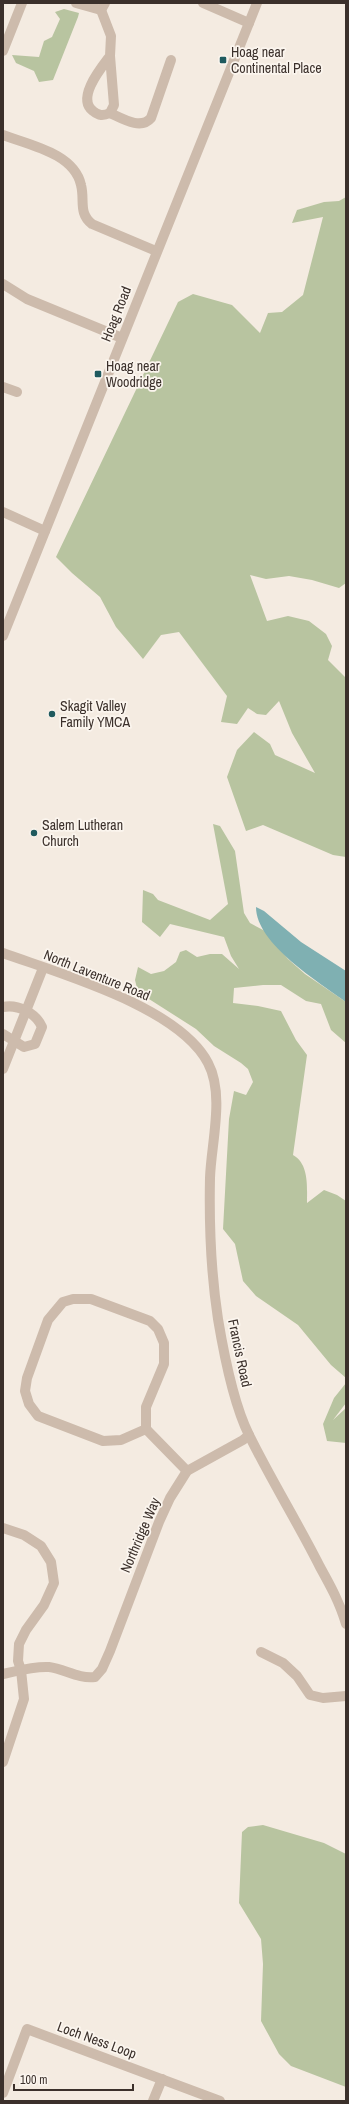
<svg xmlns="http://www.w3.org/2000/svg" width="349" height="2104" font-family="'Archivo Narrow',sans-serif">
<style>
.green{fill:#b8c4a0}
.water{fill:#7fb0b2}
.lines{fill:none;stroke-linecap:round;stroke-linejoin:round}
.minor{stroke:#cdbbac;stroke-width:10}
.poi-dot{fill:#1f5a5e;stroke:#fbf5ee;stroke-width:1.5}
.labels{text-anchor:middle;stroke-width:3.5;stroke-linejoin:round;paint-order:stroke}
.poi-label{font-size:14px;fill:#3b302b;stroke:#fbf5ee;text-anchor:start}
.street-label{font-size:14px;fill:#3b302b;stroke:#fbf5ee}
</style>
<rect width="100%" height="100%" fill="#f4ebe1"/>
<!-- green -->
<g class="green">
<polygon points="64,9 79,13 78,17 53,80 39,82 34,71 16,63 12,55 39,57 44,41 52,37 60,19 55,12"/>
<polygon points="346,197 346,583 339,588 312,580 289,576 266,579 250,575 267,621 288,616 309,621 326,634 332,646 328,660 346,678 346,857 333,855 263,825 246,831 227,777 237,750 254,732 270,744 275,755 315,773 292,733 279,701 266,715 257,714 248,708 237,724 221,722 227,696 179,632 161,635 143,659 116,627 100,597 72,573 56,557 178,302 193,294 232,305 260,333 268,313 282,312 303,295 323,217 292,223 297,210 324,202 339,201"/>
<path d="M213,824l7,2 15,25 9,62 6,10 15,8 23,28 17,15 41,28v41l-15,-13 -10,-26 -15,-3 -25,-16h-18l-29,3 -1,15 25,3 23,5 15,29 11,15 -14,100c16,9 14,31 14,48l17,-13 13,5 9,6v177l-15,-13 -33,-40 -42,-29 -13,-15 -8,-37 -12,-15 6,-110 5,-28 12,4 7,-13 -5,-13 -7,-6 -27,-17 -18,-17 -58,-37 -3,-12 3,-13 13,7 13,-3 12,-9 4,-10 6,-2 11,7 13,-3h12l17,15 -8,-13 -7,-19 -54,-13 -10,13 -18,-15 1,-32 10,4 5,6 52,20 18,-16z"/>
<polygon points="346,1383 346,1403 333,1420 346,1408 346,1443 327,1441 323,1424 334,1398"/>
<polygon points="263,1825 324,1843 346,1854 346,2087 291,2066 279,2054 261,2021 263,1964 261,1939 239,1903 242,1832 248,1827"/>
</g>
<!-- water -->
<path class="water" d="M256,907l8,4 37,31 45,29v31c-27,-20 -90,-58 -90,-95z"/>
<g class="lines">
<!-- minor -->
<g class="minor">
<polyline points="76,3 101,10 105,3"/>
<polyline points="203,3 249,23"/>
<path d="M101,10l10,26 -1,20 4,49 -4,8c-7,3 -11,3 -17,-2 -17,-13 8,-43 17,-55"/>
<polyline points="3,51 22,3"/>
<path d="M110,113c13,6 31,17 41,5l20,-58"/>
<path d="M3,135c26,10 71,18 78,50 4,15 -3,28 11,39l64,27"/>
<polyline points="3,284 27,299 122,338"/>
<polyline points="3,387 17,392"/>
<polyline points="3,512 45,531"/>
<polyline points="3,636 257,3"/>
<path d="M3,953c58,21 176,54 205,110 17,32 3,81 2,115 -1,47 1,95 8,141 6,36 15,84 31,116 22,45 49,88 71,132 10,18 20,36 26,57"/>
<path d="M3,1007c15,-3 33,6 39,20l-7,17 -11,3 -21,-13"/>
<polyline points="3,1069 43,968"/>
<polyline points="146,1429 121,1440 103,1441 38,1416 29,1404 25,1391 27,1378 48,1320 63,1302 73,1299 91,1299 150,1321 158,1329 164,1343 164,1364 146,1407 146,1429 187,1471"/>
<polyline points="3,1528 24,1535 41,1546 51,1562 54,1583 44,1605 26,1630 19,1644 18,1661 21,1670 24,1699 3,1762"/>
<polyline points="261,1652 283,1663 297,1676 310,1695 323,1698 346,1696"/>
<path d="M3,1674c14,-3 31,-8 46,-7 16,2 29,12 46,10l7,-8 8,-18 49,-129 11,-24 17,-27 56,-31 6,-5"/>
<polyline points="3,2093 27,2029 220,2101"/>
<polyline points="153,2101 162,2079"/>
</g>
</g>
<!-- markers -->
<g class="poi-dot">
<rect x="219" y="56" width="8" height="8" rx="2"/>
<rect x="94" y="370" width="8" height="8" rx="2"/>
<circle cx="52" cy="714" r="4"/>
<circle cx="34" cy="833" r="4"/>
</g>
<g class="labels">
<!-- poi labels -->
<g class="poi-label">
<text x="231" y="57">Hoag near<tspan x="231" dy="16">Continental Place</tspan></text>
<text x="106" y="371">Hoag near<tspan x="106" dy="16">Woodridge</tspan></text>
<text x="60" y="711">Skagit Valley<tspan x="60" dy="16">Family YMCA</tspan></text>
<text x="42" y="830">Salem Lutheran<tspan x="42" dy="16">Church</tspan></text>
</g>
<!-- street labels -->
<g class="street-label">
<text transform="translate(116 314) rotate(-68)" y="5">Hoag Road</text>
<text transform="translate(97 975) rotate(22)" y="5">North Laventure Road</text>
<text transform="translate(240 1353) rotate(78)" y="5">Francis Road</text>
<text transform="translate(140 1535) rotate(-67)" y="5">Northridge Way</text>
<text transform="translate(97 2040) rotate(20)" y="5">Loch Ness Loop</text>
</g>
</g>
<!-- border -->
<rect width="349" height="2104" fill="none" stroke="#3b302b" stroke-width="8"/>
<!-- scale -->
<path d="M14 2084v6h119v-6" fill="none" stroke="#3b302b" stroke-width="2"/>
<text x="20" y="2084" font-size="12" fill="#3b302b" stroke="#fbf5ee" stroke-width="3" paint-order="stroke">100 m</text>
</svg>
